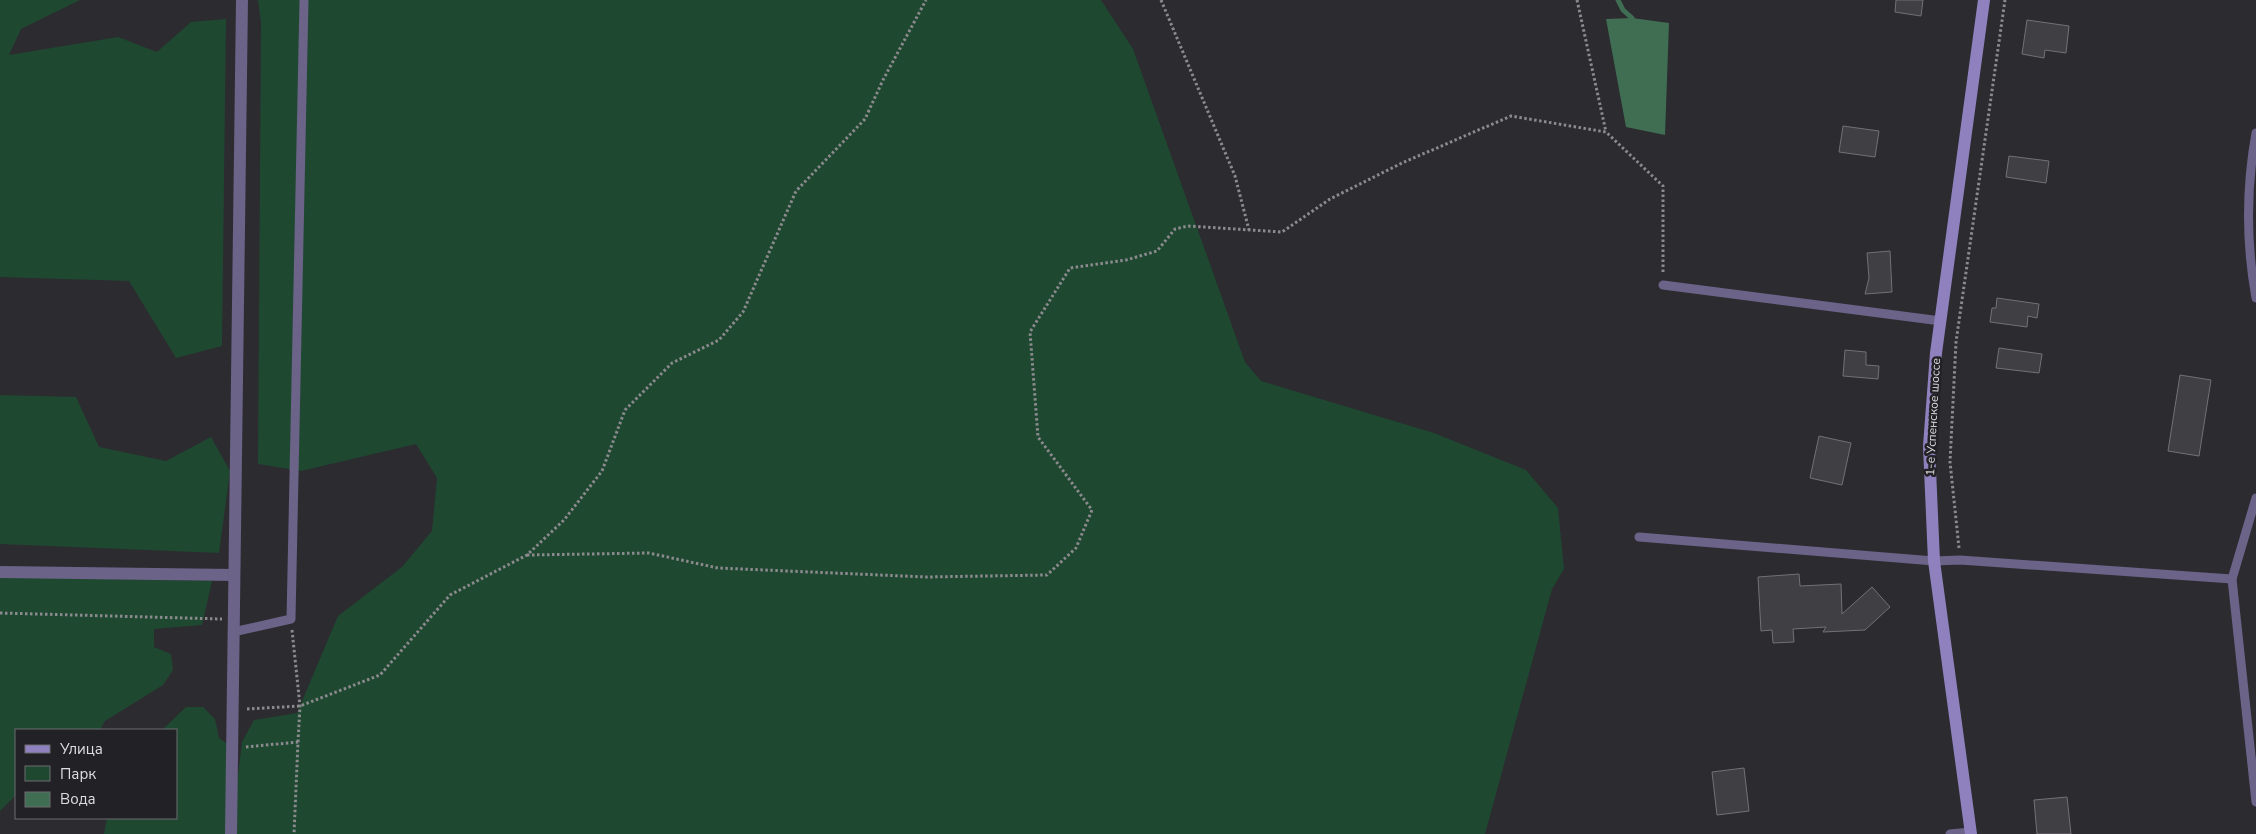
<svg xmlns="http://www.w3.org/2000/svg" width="2256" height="834" font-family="'Nunito Sans',sans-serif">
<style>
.green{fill:#1f4831}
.water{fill:#3f6e52}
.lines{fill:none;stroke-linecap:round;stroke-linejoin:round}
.stream{stroke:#3f6e52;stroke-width:5}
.building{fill:#403f44;stroke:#727176}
.path{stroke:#8b8a8e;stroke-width:3;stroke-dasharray:2.5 2.5;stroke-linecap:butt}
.service{stroke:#6b6388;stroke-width:9}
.minor{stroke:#6b6388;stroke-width:12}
.secondary{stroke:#8f81bd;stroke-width:12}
.labels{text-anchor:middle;stroke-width:5;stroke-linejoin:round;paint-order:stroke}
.street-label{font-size:12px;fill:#dedde0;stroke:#222126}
</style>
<rect width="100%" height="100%" fill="#2c2b30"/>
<!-- green -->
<g class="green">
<polygon points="0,0 80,0 21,29 9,55 118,37 157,52 191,22 226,19 222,346 176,358 129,281 0,277"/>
<polygon points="258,0 1101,0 1133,49 1245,362 1261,381 1434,433 1526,470 1558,508 1564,569 1552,589 1485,834 104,834 107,818 176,818 176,730 162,730 186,707 203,707 215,719 219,738 233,748 237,783 242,742 254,720 297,713 338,616 402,567 432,531 437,478 416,444 301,471 258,464 261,23"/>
<polygon points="0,395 76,397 99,447 166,461 211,437 230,471 219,553 0,544"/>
<polygon points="0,577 212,581 202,625 154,629 154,647 171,654 173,670 163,685 105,721 100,730 16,730 16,795 0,811"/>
</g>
<!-- water -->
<polygon class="water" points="1632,18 1669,23 1665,135 1626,127 1606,19"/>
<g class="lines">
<!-- stream -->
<polyline class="stream" points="1618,0 1623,10 1632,18"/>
</g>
<!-- building -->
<g class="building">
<polygon points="1896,0 1923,0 1921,16 1895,12"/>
<polygon points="2027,20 2069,26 2066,53 2045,50 2044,58 2022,54"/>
<polygon points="1843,126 1879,131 1875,157 1839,152"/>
<polygon points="2009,156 2049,161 2046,183 2006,177"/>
<polygon points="1890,251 1892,292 1865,294 1869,278 1867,253"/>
<polygon points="1997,298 2039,304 2037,318 2028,316 2027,327 1990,322 1992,308 1996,308"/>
<polygon points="1999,348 2042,354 2039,373 1996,368"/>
<polygon points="1845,350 1866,352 1866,365 1879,366 1878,379 1843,376"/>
<polygon points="2180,375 2211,380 2199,456 2168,451"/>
<polygon points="1819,436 1851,443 1842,485 1810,478"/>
<polygon points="1799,574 1800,586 1841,584 1842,614 1872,587 1890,607 1865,630 1823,632 1826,627 1793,629 1794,642 1773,643 1772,630 1761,631 1758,577"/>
<polygon points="1744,768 1749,811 1717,815 1712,772"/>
<polygon points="2067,797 2071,834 2037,834 2034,800"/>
</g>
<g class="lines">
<!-- path -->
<g class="path">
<polyline points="1161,0 1235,176 1249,230"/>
<polyline points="1577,0 1606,132"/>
<polyline points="1959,548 1950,462 1956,342 2005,0"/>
<polyline points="527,555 649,553 718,568 926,577 1047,575 1076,548 1092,510 1038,437 1030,332 1070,268 1126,260 1157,251 1175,229 1188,226 1282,232 1330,199 1402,163 1511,116 1606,132 1663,186 1663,274"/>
<polyline points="0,613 222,619"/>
<polyline points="292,630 300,706 298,742"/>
<polyline points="247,709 300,706 380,675 450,595 527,555 564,520 602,471 625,410 672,363 719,340 743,312 796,191 865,119 883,80 926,0"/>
<polyline points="246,747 298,742 294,834"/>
</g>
<!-- service -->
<g class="service">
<path d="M2256,133c-10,55 -10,110 0,165"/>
<polyline points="1663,285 1941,321"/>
<polyline points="2256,498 2232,579 2256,802"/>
<polyline points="1639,537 1934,561 1960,560 2232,579"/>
<polyline points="233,632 291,619 304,0"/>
<polyline points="1950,834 1971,832"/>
</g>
<!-- minor -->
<g class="minor">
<polyline points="0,572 234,575"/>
<polyline points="231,834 242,0"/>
</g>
<!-- secondary -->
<polyline class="secondary" points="1971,834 1934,561 1929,446 1936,353 1984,0"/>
</g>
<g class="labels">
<!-- street labels -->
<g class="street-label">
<text transform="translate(1933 417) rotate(-87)" y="4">1-е Успенское шоссе</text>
</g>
</g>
<!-- legend -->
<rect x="15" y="729" width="162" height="90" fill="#222126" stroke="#6d6c70"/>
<rect x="25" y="745" width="25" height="8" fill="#8f81bd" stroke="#6d6c70"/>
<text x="60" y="754" font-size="15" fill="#dedde0">Улица</text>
<rect x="25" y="766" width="25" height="15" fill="#1f4831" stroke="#6d6c70"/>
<text x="60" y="779" font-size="15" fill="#dedde0">Парк</text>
<rect x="25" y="792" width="25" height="15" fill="#3f6e52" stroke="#6d6c70"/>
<text x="60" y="804" font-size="15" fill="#dedde0">Вода</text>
</svg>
